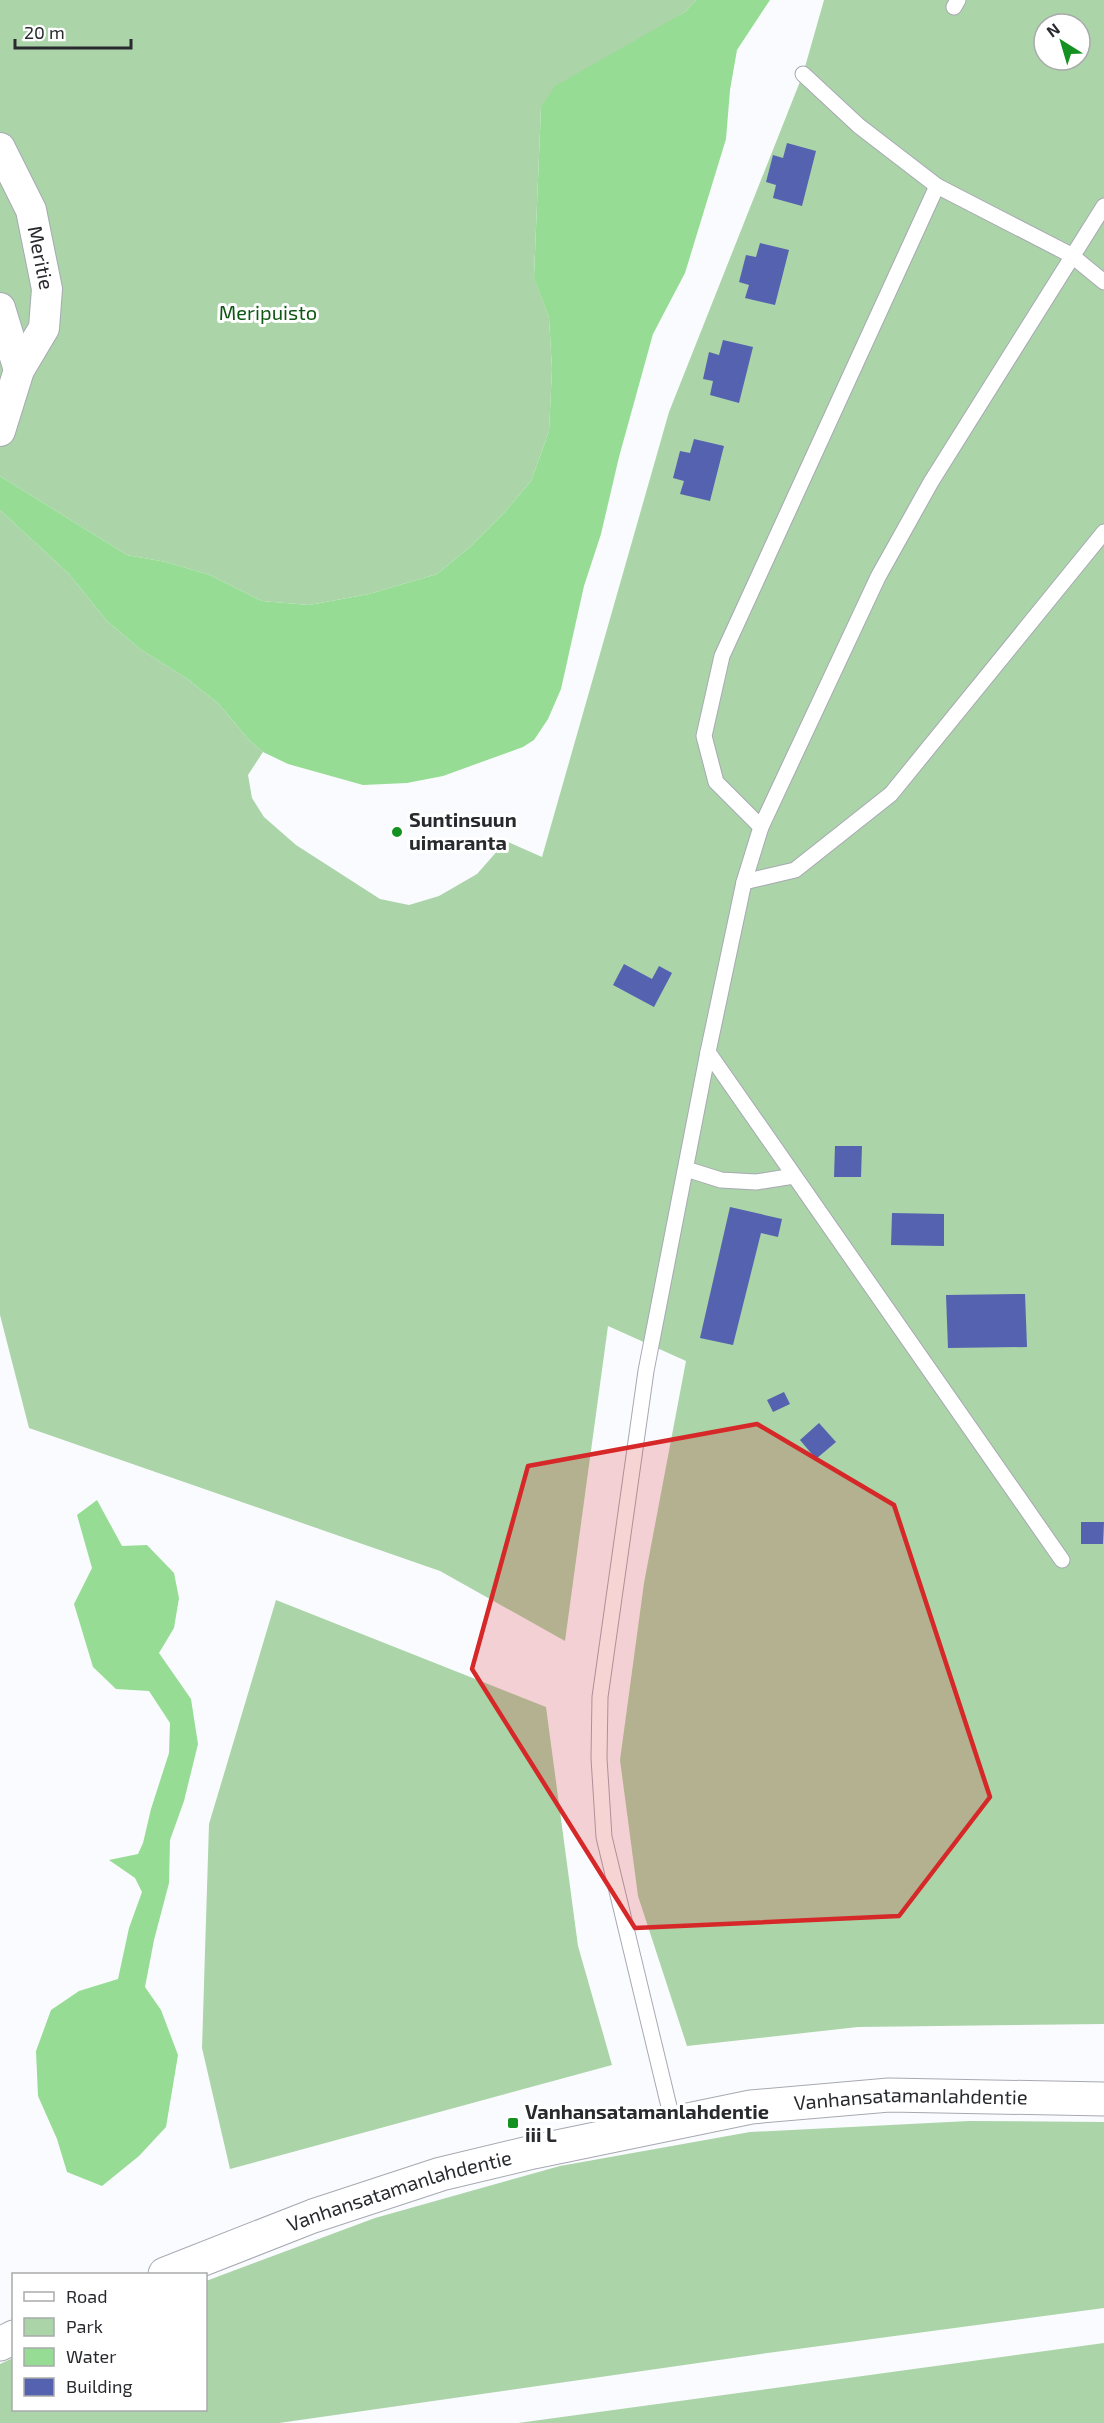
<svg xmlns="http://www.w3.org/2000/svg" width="1104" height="2423" font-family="'Exo 2',sans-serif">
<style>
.green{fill:#abd4a9;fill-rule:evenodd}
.water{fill:#96dc94}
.building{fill:#5562af}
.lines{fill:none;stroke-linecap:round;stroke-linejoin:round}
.service-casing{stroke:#a7a9b2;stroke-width:17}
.minor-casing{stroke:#a7a9b2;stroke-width:32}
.tertiary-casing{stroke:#a7a9b2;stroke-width:35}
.service{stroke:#fff;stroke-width:15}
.minor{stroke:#fff;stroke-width:30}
.tertiary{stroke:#fff;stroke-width:33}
.marked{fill:#d62828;fill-opacity:0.2;stroke:#d62828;stroke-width:4.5;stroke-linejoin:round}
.poi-dot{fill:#149121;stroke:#fff;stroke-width:2}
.labels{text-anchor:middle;stroke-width:6;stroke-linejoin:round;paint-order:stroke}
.street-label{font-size:20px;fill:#292a2e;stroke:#fff}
.park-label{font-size:20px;fill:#0e5713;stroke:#fff}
.poi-label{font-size:20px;font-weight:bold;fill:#292a2e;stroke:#fff;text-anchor:start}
</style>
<rect width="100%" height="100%" fill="#fafbfe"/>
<!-- green -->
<g class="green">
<polygon points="0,0 696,0 685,12 541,107 534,276 549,318 552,369 549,431 531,481 503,514 470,547 437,574 369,594 309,605 262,601 210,575 166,562 127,555 0,476"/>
<path d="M824,0h280v2024l-246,3 -171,19 -49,-150 -18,-136 24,-177 42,-222 -78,-35 -43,315 -125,-70 -411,-143 -29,-113v-805l69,64 38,47 33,28 46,29 33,26 30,36 14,12 -15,23 4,23 12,19 32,28 84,54 29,6 30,-9 38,-22 29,-33 36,16 127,-445 134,-338zM1044,24h36v36h-36z"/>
<polygon points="276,1600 546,1707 578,1946 612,2065 230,2169 202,2048 209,1824"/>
<polygon points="969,2121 1104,2122 1104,2308 761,2354 279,2423 0,2423 0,2364 13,2358 14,2410 206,2410 206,2281 375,2218 560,2166 750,2132"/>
<polygon points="1104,2343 1104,2423 518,2423"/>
</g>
<!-- water -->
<g class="water">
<polygon points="696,0 770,0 737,50 730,90 726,139 685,273 653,334 619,457 601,534 584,586 561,689 548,719 534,740 523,747 443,776 407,783 363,785 288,764 263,752 249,740 219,704 186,678 140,649 107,621 69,574 0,510 0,476 127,555 166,562 210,575 262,601 309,605 369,594 437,574 470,547 503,514 531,481 549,431 552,369 549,318 534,277 541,107 555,86 685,12"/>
<polygon points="97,1500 122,1546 147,1545 174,1573 179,1598 174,1628 159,1653 191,1699 198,1744 184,1801 170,1840 169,1883 154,1940 145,1987 161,2010 178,2055 166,2127 139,2156 102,2186 67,2172 57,2139 38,2096 36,2051 51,2010 79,1991 118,1979 129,1928 142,1892 135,1878 109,1860 138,1854 143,1843 151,1809 169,1753 170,1723 149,1691 116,1689 93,1667 74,1604 92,1568 77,1515"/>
</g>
<!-- building -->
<g class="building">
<polygon points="787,143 816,151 802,206 773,198 776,185 766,182 773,155 783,158"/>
<polygon points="760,243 789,250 775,305 745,298 749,285 739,282 746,255 756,257"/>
<polygon points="723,340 753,347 739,403 710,395 713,381 703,379 709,352 719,355"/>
<polygon points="694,439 724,446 710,501 680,494 684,481 673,478 680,451 690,453"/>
<polygon points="624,964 652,979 659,966 672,973 654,1007 613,985"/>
<polygon points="835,1146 862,1146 861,1177 834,1177"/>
<polygon points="730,1207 782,1219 778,1237 761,1233 733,1345 700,1338"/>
<polygon points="892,1213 944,1214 944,1246 891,1245"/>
<polygon points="1025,1294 1027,1347 948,1348 946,1295"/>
<polygon points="784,1392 790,1404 773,1412 767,1400"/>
<polygon points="819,1423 836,1442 816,1459 800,1440"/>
<polygon points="1081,1522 1104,1522 1103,1544 1081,1544"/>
</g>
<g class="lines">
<!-- service casing -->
<g class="service-casing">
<g id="service">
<polyline points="954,7 958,0"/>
<polyline points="803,74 859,126 937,186 1071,255 1104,282"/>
<polyline points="761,827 716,782 704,736 722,656 937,186"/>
<polyline points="744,882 795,870 891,794 1104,532"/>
<polyline points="708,1052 1062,1560"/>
<polyline points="686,1169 721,1180 756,1182 794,1176"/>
<polyline points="673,2123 604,1837 599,1758 600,1697 646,1371 708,1052 744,882 761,827 878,577 931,482 1104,206"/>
</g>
</g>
<!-- minor casing -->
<g class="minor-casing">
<g id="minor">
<path id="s1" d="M0,148l31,62 16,79 -3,39 -25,42 -19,61"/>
<polyline points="0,308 19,370"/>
</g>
</g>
<!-- tertiary casing -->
<g class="tertiary-casing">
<g id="tertiary">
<path id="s2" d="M165,2274l148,-58 128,-42 92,-22 218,-45 138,-12 215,4"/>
<polyline points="0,2344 14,2337"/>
</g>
</g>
<!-- service -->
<use href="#service" class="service"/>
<!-- minor -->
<use href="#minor" class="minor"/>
<!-- tertiary -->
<use href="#tertiary" class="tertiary"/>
</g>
<!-- marked area -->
<path class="marked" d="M757,1424l137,81 96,292 -91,119 -264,12 -163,-259 56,-203z"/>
<!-- markers -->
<g class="poi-dot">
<circle cx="397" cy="832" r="6"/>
<rect x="507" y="2117" width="12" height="12" rx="3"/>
</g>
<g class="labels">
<!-- street labels -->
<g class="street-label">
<text dy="7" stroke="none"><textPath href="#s1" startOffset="118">Meritie</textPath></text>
<text dy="7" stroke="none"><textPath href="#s2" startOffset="771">Vanhansatamanlahdentie</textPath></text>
<text dy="7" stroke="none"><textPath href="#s2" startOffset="249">Vanhansatamanlahdentie</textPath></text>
</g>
<!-- park labels -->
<g class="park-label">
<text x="268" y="320">Meripuisto</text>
</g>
<!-- poi labels -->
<g class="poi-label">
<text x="409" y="827">Suntinsuun<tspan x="409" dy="23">uimaranta</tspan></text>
<text x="525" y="2119">Vanhansatamanlahdentie<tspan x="525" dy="23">iii L</tspan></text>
</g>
</g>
<!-- legend -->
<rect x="12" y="2273" width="195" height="138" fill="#ffffff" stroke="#a9aaab" stroke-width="1.5"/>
<rect x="24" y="2292" width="30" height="9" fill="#ffffff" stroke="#a9aaab" stroke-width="1.5"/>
<text x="66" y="2303" font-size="18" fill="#292a2e">Road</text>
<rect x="24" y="2318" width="30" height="18" fill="#abd4a9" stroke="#a9aaab" stroke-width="1.5"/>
<text x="66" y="2333" font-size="18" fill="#292a2e">Park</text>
<rect x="24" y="2348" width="30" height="18" fill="#96dc94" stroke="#a9aaab" stroke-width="1.5"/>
<text x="66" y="2363" font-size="18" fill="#292a2e">Water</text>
<rect x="24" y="2378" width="30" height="18" fill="#5562af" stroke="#a9aaab" stroke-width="1.5"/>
<text x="66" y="2393" font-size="18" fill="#292a2e">Building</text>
<!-- north arrow -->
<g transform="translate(1062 42) rotate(323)"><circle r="28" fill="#ffffff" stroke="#a9aaab" stroke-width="1.5"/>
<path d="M0-4.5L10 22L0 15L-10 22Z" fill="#149121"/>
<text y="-9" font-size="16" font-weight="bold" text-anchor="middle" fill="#292a2e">N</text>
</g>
<!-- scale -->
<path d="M15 39v9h116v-9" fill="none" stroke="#292a2e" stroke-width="3"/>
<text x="24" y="39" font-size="18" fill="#292a2e" stroke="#ffffff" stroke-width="4.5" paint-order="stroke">20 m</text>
</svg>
